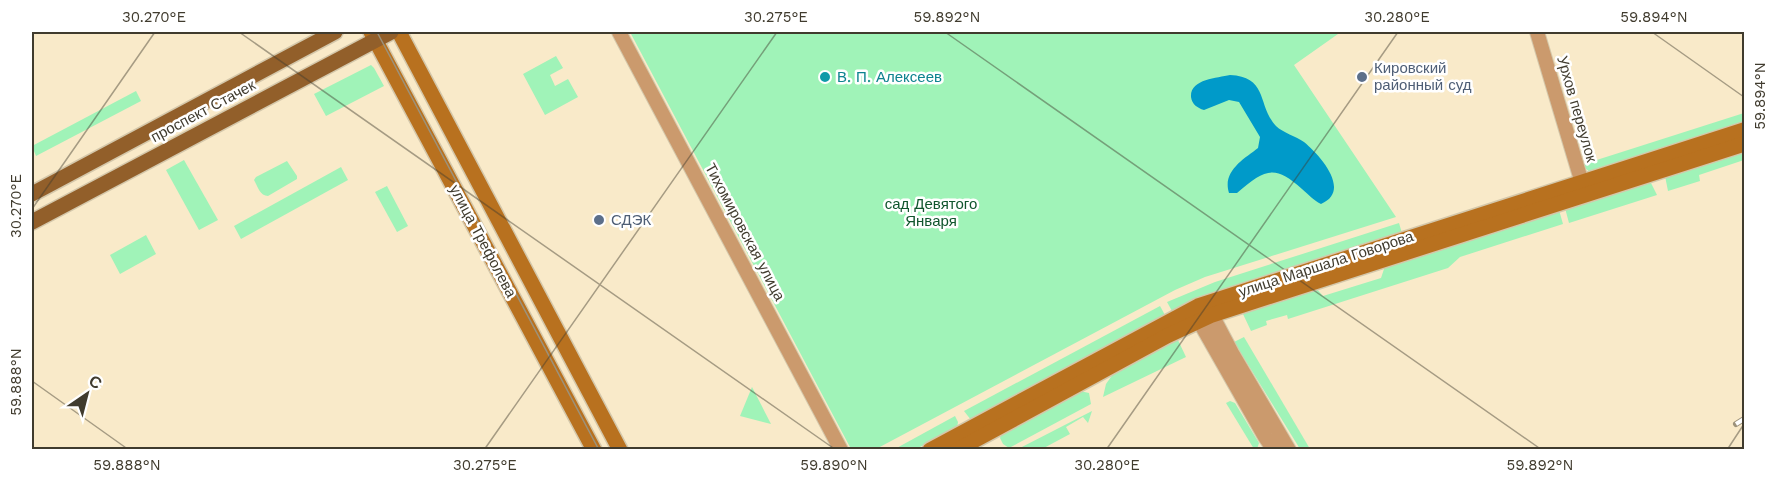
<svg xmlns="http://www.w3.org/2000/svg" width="1776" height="481" font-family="'Work Sans',sans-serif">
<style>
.green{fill:#a0f3b8}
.water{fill:#009ac9}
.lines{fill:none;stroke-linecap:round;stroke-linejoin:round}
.street-casing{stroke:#d4c7aa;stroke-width:16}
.secondary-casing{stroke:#d4c7aa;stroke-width:18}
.primary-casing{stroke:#d4c7aa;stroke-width:18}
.street{stroke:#cb9a6d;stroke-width:14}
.secondary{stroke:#b8711f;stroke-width:15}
.primary{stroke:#925f2a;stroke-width:15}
.tram{stroke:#9c927b;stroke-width:1.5}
.rail-casing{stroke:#9c927b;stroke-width:6}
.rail{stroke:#fff;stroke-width:4;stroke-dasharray:11;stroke-linecap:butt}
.ticks{fill:none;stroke:#403b2e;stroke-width:1.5;stroke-opacity:0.45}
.culture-dot{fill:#0f9aa8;stroke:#fff;stroke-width:2}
.service-dot{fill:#5c6f8a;stroke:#fff;stroke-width:2}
.labels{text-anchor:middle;stroke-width:5;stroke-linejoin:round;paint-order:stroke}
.service-label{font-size:15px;fill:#4e5e75;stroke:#fff;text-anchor:start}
.culture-label{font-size:15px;fill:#0d838f;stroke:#fff;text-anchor:start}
.street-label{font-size:15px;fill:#403b2e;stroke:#fff}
.park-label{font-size:15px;fill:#10552d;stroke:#fff}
.neatline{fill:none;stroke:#403b2e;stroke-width:2}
.ticks-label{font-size:15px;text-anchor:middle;fill:#403b2e}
</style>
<rect width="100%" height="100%" fill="#f9eac9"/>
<!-- green -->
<g class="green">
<polygon points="630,32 1337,32 1338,34 1294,65 1396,217 1205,277 1175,290 876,449 851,449"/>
<polygon points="556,56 563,68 550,75 555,86 568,79 578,97 545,115 523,74"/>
<polygon points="371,65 374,68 384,86 326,116 314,94"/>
<polygon points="136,91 141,101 36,156 32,146"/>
<polygon points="1744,113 1744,123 1590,172 1581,165"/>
<polygon points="1744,151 1744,160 1699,175 1700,181 1668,191 1665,176"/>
<polygon points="184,160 218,220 199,230 166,170"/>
<path d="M287,161l10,15v3l-29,17c-8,0 -10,-9 -14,-16l2,-3z"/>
<polygon points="341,167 348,180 241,239 234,226"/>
<polygon points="1650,181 1657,195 1569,223 1565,208"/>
<polygon points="387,186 408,226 397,232 375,192"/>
<polygon points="1559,210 1563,224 1460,257 1448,268 1288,319 1287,315 1266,321 1267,325 1251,331 1243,314 1316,288 1323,296 1381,278 1385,266"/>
<polygon points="1399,223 1402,233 1195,301 1172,311 1167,302 1215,282"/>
<polygon points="146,235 156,254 120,274 110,255"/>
<polygon points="1160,306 1165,315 971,420 964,411"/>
<polygon points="1244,337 1310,449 1300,449 1234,342"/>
<polygon points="1177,338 1186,357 1103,397 1106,384 1113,374"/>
<polygon points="752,387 771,424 740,416"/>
<polygon points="1080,391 1089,393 1091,404 1009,448 1003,444 1000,438 1002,433"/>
<polygon points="1230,401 1235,403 1259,443 1257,449 1254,449 1226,403"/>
<polygon points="1092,411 1088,423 1083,417 1066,427 1070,434 1042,449 1018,449"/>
<polygon points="955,416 958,422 957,428 916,449 893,450"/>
</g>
<!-- water -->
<path class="water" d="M1230,75c39,2 27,31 46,51 7,7 20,10 28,16 16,13 48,49 17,62 -8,-4 -12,-9 -19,-15 -28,-26 -38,-19 -65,4h-8c-7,-22 15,-34 29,-45l2,-11 -21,-35 -10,-2 -25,10c-7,-2 -12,-6 -13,-13 -1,-18 26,-19 39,-22z"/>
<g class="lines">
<!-- street casing -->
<g class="street-casing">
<g id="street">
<polyline points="619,32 841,450"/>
<polyline points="1537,32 1585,193"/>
<polyline points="1274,450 1265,437 1199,321 1198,306 1212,315 1232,353 1289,450"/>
</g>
</g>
<!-- secondary casing -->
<g class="secondary-casing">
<g id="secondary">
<polyline points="371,32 594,450"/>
<polyline points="399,32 620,450"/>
<polyline points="930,450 1198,306 1744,130"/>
<polyline points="957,450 1167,336 1212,315 1744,144"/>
</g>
</g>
<!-- primary casing -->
<g class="primary-casing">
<g id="primary">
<polyline points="32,194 335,32"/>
<polyline points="32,222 391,32"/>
</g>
</g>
<!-- street -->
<use href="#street" class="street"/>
<!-- secondary -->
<use href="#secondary" class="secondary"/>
<!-- primary -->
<use href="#primary" class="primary"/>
<!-- tram -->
<polyline class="tram" points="377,32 599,450"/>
<!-- rail casing -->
<g class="rail-casing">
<polyline id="rail" points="1736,424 1744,419"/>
</g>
<!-- rail -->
<use href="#rail" class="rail"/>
</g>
<!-- ticks -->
<path class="ticks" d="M239,32l597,418M945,32l597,418M1652,32l92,65M32,209l123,-177M32,381l97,69M484,450l293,-418M1106,450l292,-418M1727,450l17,-26"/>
<!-- markers -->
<circle class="culture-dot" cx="825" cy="77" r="6"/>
<g class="service-dot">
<circle cx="1362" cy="77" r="6"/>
<circle cx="599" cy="220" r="6"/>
</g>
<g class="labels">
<!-- service labels -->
<g class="service-label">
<text x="1374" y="73">Кировский<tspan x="1374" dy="17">районный суд</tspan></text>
<text x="611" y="225">СДЭК</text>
</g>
<!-- culture labels -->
<g class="culture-label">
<text x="837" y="82">В. П. Алексеев</text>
</g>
<!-- street labels -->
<g class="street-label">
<text transform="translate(1577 109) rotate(74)" y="5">Урхов переулок</text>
<text transform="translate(203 111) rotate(-28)" y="5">проспект Стачек</text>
<text transform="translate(745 232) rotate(62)" y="5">Тихомировская улица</text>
<text transform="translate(483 241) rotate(62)" y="5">улица Трефолева</text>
<text transform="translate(1326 264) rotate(-18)" y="5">улица Маршала Говорова</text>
</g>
<!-- park labels -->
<g class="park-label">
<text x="931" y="209">сад Девятого<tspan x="931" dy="17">Января</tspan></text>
</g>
</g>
<!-- border -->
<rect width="1776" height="481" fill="none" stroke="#ffffff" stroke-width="66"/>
<!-- north arrow -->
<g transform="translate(87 394) rotate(35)" stroke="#ffffff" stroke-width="4.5" paint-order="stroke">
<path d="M0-4.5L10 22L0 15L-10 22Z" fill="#403b2e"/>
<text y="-9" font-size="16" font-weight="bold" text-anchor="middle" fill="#403b2e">С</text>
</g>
<rect x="33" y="33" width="1710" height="415" class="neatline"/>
<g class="ticks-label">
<text x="154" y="22">30.270°E</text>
<text x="776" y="22">30.275°E</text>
<text x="947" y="22">59.892°N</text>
<text x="1397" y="22">30.280°E</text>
<text x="1654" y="22">59.894°N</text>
<text transform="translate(1760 96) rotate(-90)" y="5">59.894°N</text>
<text transform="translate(16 206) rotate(-90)" y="5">30.270°E</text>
<text transform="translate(16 382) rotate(-90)" y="5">59.888°N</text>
<text x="127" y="470">59.888°N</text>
<text x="485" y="470">30.275°E</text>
<text x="834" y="470">59.890°N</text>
<text x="1107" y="470">30.280°E</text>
<text x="1540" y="470">59.892°N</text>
</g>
</svg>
